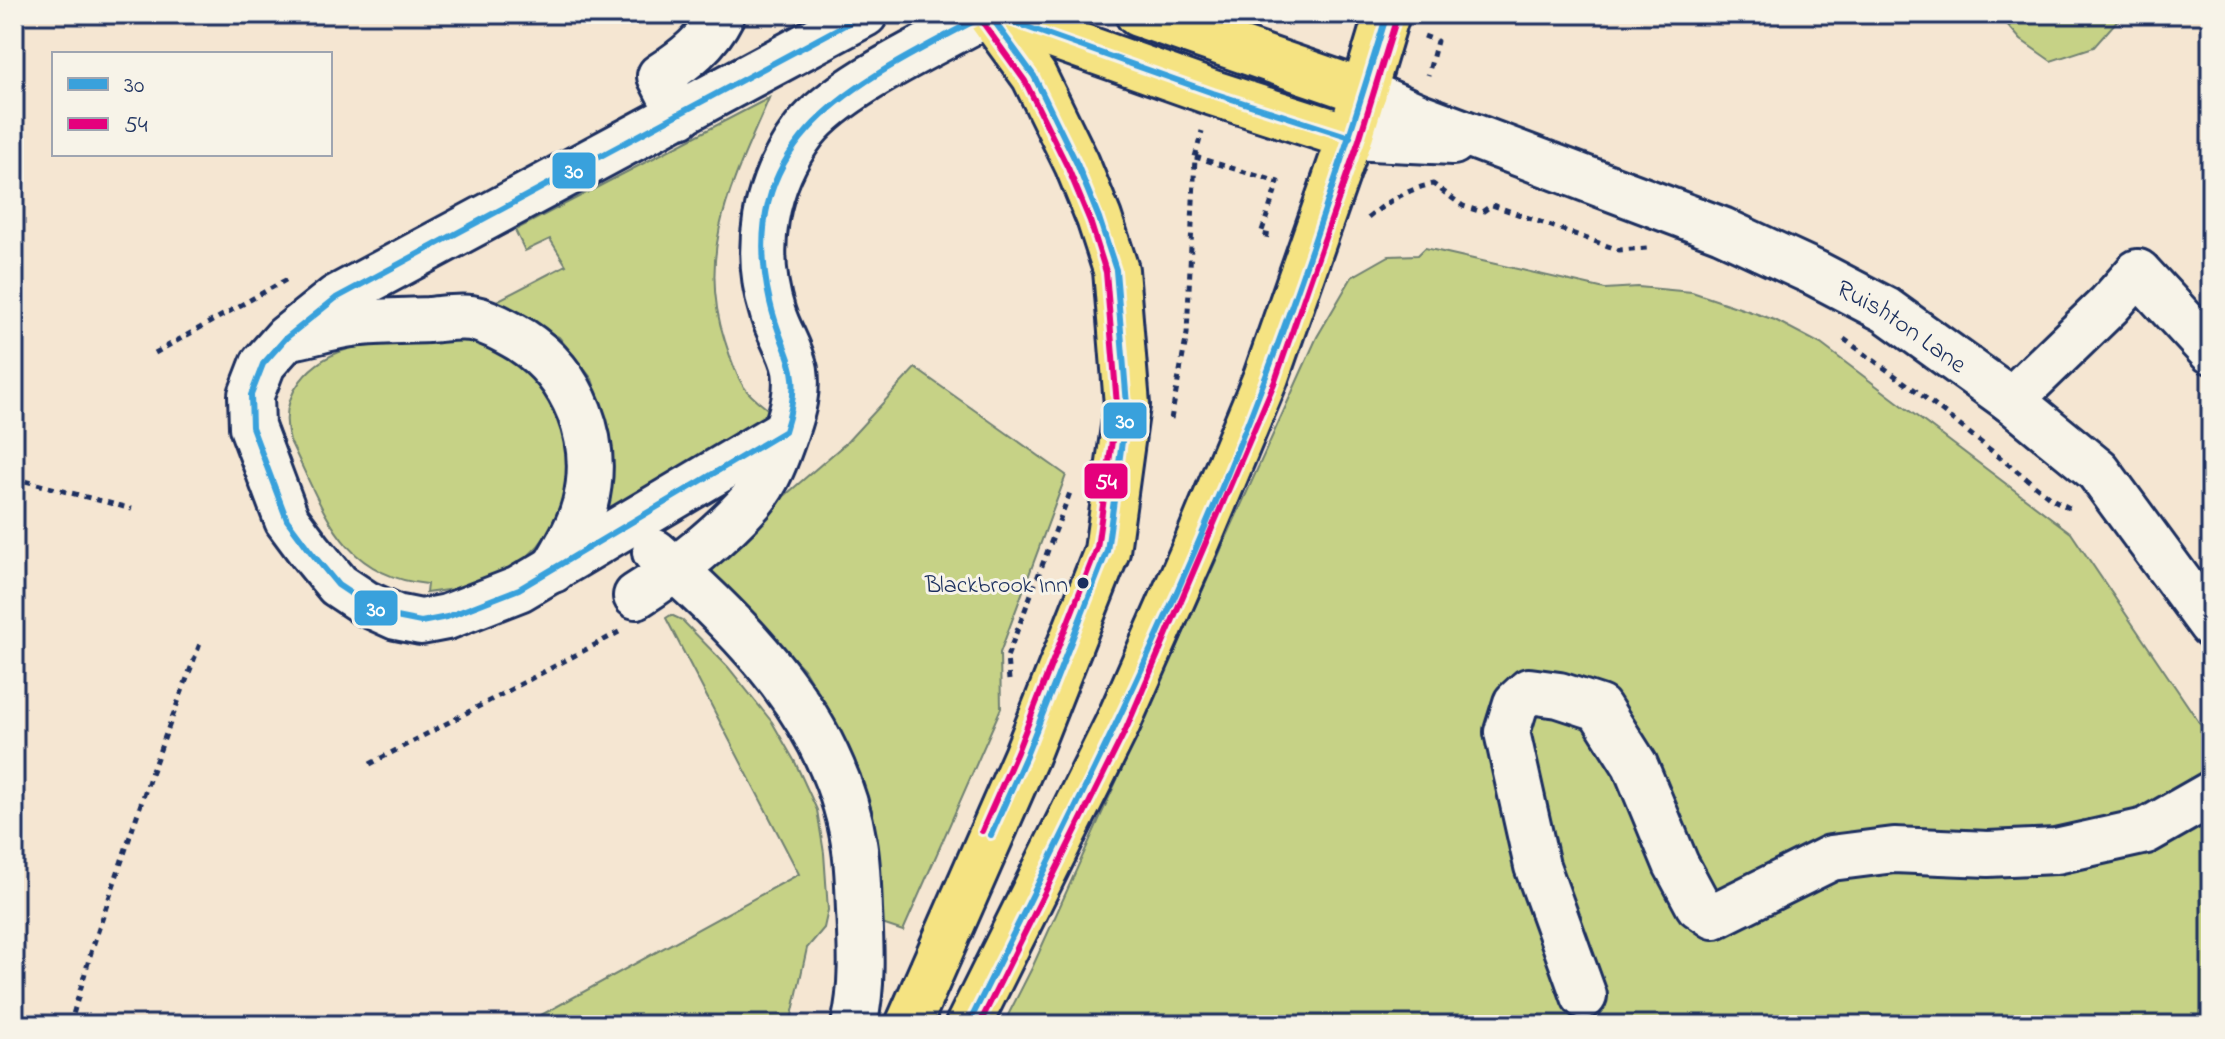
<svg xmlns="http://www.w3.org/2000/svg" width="2225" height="1039" font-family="'Indie Flower',sans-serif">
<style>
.green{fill:#c6d286;stroke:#708072;stroke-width:2}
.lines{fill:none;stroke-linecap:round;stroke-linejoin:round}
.minor-casing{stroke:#1b2f5e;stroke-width:50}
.highway-casing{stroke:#1b2f5e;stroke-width:50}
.path{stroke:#1b2f5e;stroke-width:5;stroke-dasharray:6 6;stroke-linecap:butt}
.minor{stroke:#f7f3e8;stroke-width:44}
.highway{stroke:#f5e382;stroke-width:44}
.bus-1-casing{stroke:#f7f3e8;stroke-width:12}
.bus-2-casing{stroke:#f7f3e8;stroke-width:12}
.bus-1{stroke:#39a1dc;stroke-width:6}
.bus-2{stroke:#e5007d;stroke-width:6}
.bus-dot{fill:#1b2f5e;stroke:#f7f3e8;stroke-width:3}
.labels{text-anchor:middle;stroke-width:6;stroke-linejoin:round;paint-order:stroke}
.bus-label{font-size:24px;fill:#1b2f5e;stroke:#f7f3e8;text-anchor:end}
.street-label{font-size:26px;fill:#1b2f5e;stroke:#f7f3e8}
.line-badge{stroke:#f7f3e8;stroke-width:3}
.badge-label{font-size:22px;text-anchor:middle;font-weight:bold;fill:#fff}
</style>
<rect width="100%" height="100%" fill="#f5e6d2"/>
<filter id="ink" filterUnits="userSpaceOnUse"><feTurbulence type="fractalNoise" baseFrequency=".0125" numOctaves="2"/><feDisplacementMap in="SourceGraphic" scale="16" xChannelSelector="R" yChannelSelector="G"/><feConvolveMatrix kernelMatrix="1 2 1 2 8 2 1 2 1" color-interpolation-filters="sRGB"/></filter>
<g filter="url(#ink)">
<!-- green -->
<g class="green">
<polygon points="1998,14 2123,14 2094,47 2051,61 2021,40"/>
<path d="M769,98c-35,82 -74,152 -44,243 5,15 10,33 19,46 7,11 22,20 32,29l-176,106 11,-46 -2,-43 -17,-54 -33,-42 -68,-33 75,-39 -16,-26 -25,12 -10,-21z"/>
<polygon points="1425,248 1605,289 1638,287 1692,292 1775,320 1821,344 2071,533 2211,740 2211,1025 1003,1025 1032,968 1317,337 1352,277 1389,256 1418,255"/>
<path d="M471,337l62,32 35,55 2,59 -11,34 -21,29 -20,20 -36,19 -56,8 1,-9c-87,-8 -103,-75 -137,-143 -14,-46 20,-83 65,-94l-2,-7z"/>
<polygon points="915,368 1066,475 1000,653 1001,708 903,931 882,924 872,810 841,732 804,669 713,575 711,559 846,443"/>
<polygon points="671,615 682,620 728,667 772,722 795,762 817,810 824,853 828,910 824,928 807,948 790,1025 523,1025 799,874 666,618"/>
</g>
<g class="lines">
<!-- minor casing -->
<g class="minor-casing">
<g id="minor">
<path id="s1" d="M1364,92l53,23 305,115 93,43 71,37 125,90 87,71 113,154"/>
<path d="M680,115l-20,-39c26,-17 48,-34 62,-62"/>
<polyline points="1350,137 1453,142"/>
<path d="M296,336c21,-4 44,-12 65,-13 23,-2 45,-2 67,-3 14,-1 30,-4 43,-2 17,3 35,13 50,22 54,35 80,101 64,164 -6,24 -20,45 -32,66"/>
<polyline points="2011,400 2109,305 2138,272 2211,351"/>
<polyline points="785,431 519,589 447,617 421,622 396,617 365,603 338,585 310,551 287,520 252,427 251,395 263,364 286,338 336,298 865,14"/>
<path d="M655,552c89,77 180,169 199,291 4,22 4,44 5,67 2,38 4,78 -5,115"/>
<path d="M636,596c40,-25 85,-61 116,-96 17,-20 26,-47 34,-70 7,-20 12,-39 9,-60 -4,-20 -16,-37 -22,-56 -20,-63 -9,-130 31,-183 35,-45 131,-88 183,-117"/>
<polyline points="1584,996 1537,866 1507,732 1516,703 1529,691 1559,695 1599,708 1635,765 1676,864 1698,905 1714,916 1831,858 1894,850 1988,854 2056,851 2146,831 2211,794"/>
</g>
</g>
<!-- highway casing -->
<g class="highway-casing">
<g id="highway">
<polyline points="990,14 1213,93 1350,137"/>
<polyline points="1138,14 1364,92"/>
<polyline points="908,1025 1026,756 1107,551 1127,405 1116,270 1099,218 1077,164 1034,76 989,14"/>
<polyline points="968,1025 1117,725 1197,543 1266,377 1350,137 1387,14"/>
</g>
</g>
<!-- path -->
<g class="path">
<polyline points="1424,36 1437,41 1428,75"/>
<polyline points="1195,157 1278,182 1261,234 1271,236"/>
<path d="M1368,218c20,-17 40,-29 65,-34l30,22 19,6 10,-7 127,45 28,-2"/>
<polyline points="1844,339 1919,393 2052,499 2073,510"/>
<polyline points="155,353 291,277"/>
<polyline points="1171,419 1187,334 1195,157 1202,131"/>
<polyline points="14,478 132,509"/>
<polyline points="1009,680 1007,657 1071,490"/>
<polyline points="370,764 619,632"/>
<polyline points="70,1025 92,949 152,771 201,641"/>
</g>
<!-- minor -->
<use href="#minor" class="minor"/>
<!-- highway -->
<use href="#highway" class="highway"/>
<!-- bus-1 casing -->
<g class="bus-1-casing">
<g id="bus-1">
<path d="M865,14l-529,284 -50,40 -23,26 -12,31 1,32 35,93 23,31 28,34 27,18 31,14 25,5 26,-5 72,-28 266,-158c21,-66 -2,-71 -15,-129 -39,-169 96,-223 217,-288"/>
<polyline points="989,14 1034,76 1077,164 1099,218 1116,270 1127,405 1107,551 1026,756 991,835"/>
<polyline points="990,14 1213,93 1350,137"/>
<path d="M968,1025c106,-213 214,-426 298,-649 45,-119 84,-240 121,-362"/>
</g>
</g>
<!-- bus-2 casing -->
<g class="bus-2-casing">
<g id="bus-2">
<polyline points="981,20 1025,81 1068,168 1090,221 1106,272 1117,405 1097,548 1017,752 982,831"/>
<polyline points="979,1025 1126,729 1275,381 1359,140 1397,17"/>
</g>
</g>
<!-- bus-1 -->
<use href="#bus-1" class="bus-1"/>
<!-- bus-2 -->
<use href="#bus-2" class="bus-2"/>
</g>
</g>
<!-- markers -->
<circle class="bus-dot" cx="1083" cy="583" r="7"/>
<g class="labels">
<!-- bus labels -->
<g class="bus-label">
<text x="1068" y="592">Blackbrook Inn</text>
</g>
<!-- street labels -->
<g class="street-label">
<text dy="9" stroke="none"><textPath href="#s1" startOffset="588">Ruishton Lane</textPath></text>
</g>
</g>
<g class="line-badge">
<rect x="551" y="151" width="46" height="39" rx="8" fill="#39a1dc"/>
<rect x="1102" y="401" width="46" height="39" rx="8" fill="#39a1dc"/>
<rect x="1083" y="462" width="46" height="38" rx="8" fill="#e5007d"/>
<rect x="353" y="589" width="46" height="38" rx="8" fill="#39a1dc"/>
</g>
<g class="badge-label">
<text x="574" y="178">30</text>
<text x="1125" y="428">30</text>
<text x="1106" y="489">54</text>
<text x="376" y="616">30</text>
</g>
<!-- margin -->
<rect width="2225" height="1039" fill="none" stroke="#f7f3e8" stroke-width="48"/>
<rect x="24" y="24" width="2177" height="991" fill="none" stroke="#1b2f5e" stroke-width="3" filter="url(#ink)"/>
<!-- legend -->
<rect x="52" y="52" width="280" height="104" fill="#f7f3e8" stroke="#9fa5b1" stroke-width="2"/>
<rect x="68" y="78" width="40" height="12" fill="#39a1dc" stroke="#9fa5b1" stroke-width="2"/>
<text x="124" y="92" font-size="24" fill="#1b2f5e">30</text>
<rect x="68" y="118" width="40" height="12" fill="#e5007d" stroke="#9fa5b1" stroke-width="2"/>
<text x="124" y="132" font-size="24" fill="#1b2f5e">54</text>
</svg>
